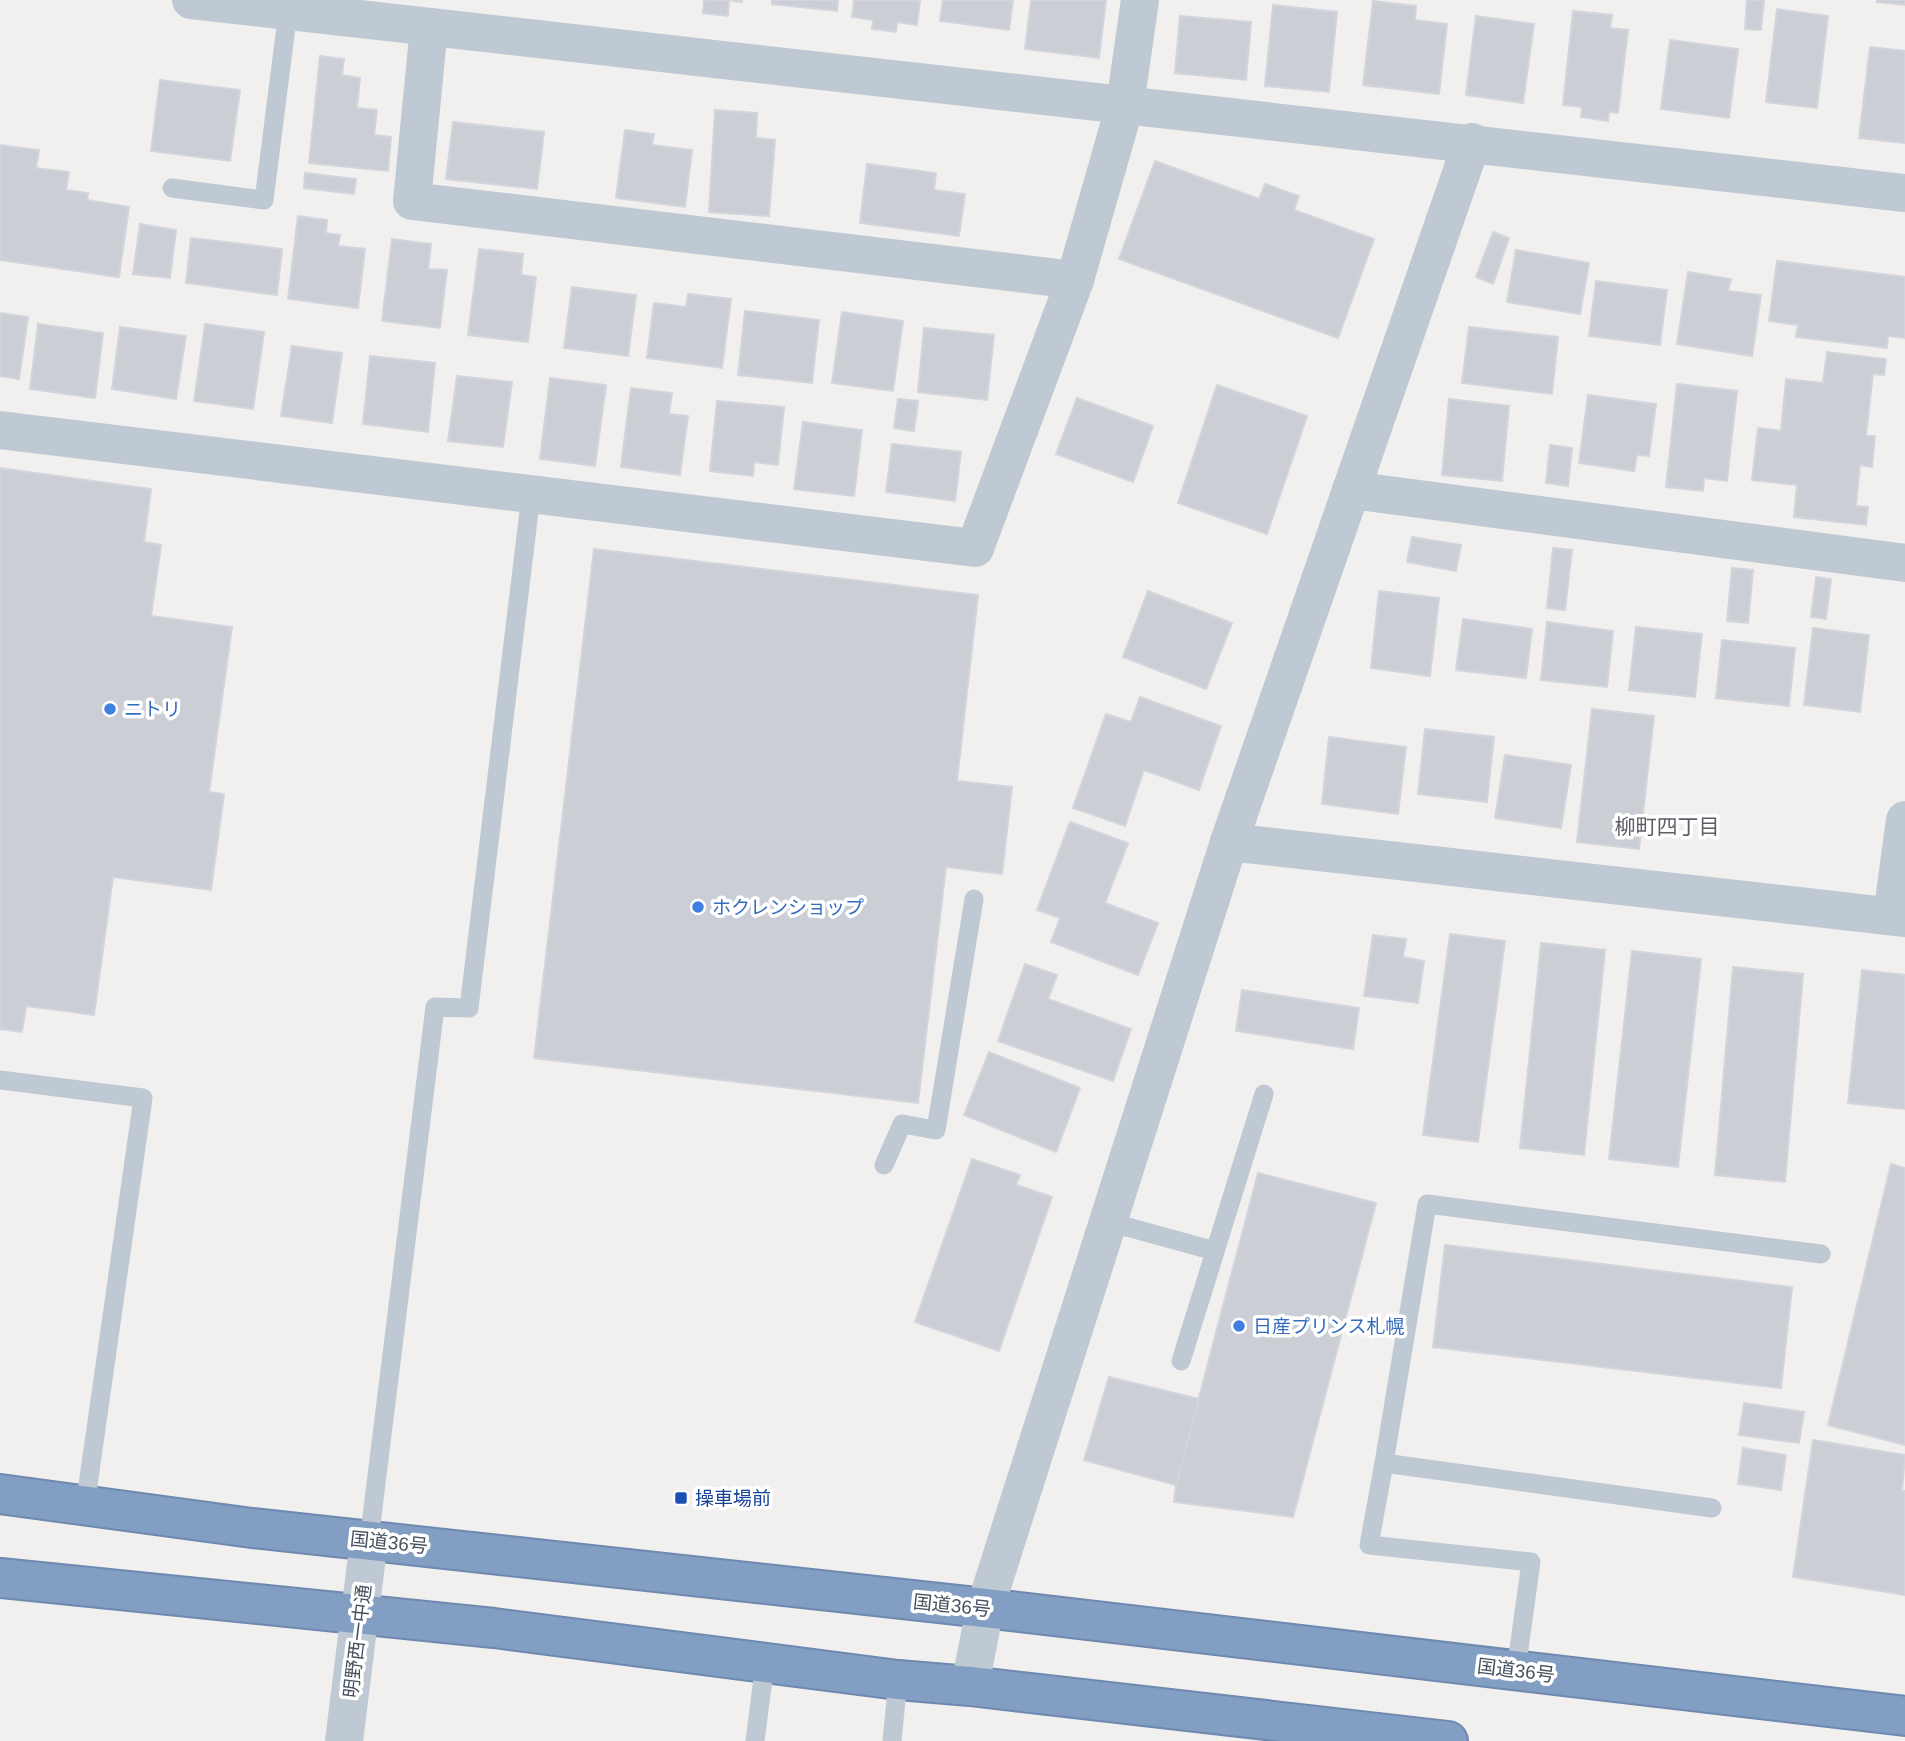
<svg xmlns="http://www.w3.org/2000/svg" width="1905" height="1741" font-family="Arial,'Noto Sans JP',sans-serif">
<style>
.building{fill:#cbced5;stroke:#d3d5dc;stroke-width:2}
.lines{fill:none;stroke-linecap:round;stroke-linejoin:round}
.highway-casing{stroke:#6e89af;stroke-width:42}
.lane{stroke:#bfc9d3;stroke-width:19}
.street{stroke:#bfc9d3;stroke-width:38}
.highway{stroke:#839ec3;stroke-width:38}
.shop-dot{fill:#3f7fe0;stroke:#fff;stroke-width:2.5}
.transit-dot{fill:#1a4fb4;stroke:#fff;stroke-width:2.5}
.labels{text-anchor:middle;stroke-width:7;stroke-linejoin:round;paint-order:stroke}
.shop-label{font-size:19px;fill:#366cbe;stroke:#fff;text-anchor:start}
.transit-label{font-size:19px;fill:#164399;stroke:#fff;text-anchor:start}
.street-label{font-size:19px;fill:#46515f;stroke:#fff}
.neighbourhood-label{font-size:21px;fill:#5b5f65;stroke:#fff}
</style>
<rect width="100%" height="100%" fill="#f2efef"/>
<!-- building -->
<g class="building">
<polygon points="704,0 742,0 742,2 729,0 728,16 703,13"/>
<polygon points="772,0 838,0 837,11 772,4"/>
<polygon points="854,0 920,0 917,25 897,22 896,32 872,29 873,20 852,17"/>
<polygon points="943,0 1013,0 1009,30 940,21"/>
<polygon points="1031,0 1106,0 1099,58 1025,49"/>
<polygon points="1747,0 1764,0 1761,30 1745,29"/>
<polygon points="1877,0 1905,0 1905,5 1877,2"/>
<polygon points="1373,1 1416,6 1415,20 1447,24 1439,94 1363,85"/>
<polygon points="1273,5 1337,12 1329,92 1265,86"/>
<polygon points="1777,9 1828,16 1817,108 1766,102"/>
<polygon points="1573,11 1612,15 1610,28 1628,30 1618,113 1609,112 1608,121 1581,117 1582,107 1563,105"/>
<polygon points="1180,16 1251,22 1246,80 1175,73"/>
<polygon points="1476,16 1534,24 1523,103 1466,95"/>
<polygon points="1670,40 1738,49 1729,118 1661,109"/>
<polygon points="1870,47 1905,51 1905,143 1859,138"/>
<polygon points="320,56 344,59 342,75 360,78 357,108 377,110 374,135 391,137 388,171 309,163"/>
<polygon points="160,80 240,90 230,161 151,151"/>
<polygon points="715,110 757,113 756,138 775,140 769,216 709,212"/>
<polygon points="453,122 544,132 537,189 446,179"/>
<polygon points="625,130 654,134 652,145 692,150 685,207 616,198"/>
<polygon points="0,145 39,150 36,168 69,172 66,190 88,193 87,200 129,207 119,277 0,260"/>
<polygon points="1155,161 1259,199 1265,184 1299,196 1294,210 1374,239 1338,338 1119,259"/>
<polygon points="867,164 936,173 934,190 965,194 959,236 860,223"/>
<polygon points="305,173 356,179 354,194 304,188"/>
<polygon points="298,216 327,220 326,233 340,235 338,246 365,249 358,308 288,299"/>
<polygon points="140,224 176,230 170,278 133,274"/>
<polygon points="1493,232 1509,238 1493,284 1476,277"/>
<polygon points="191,238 282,249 277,295 186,283"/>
<polygon points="392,239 431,244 428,269 447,270 440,328 382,321"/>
<polygon points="479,249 523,254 521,275 536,277 528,342 468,335"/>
<polygon points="1516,250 1589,263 1580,314 1507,302"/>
<polygon points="1777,261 1905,277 1905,338 1888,336 1887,348 1796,337 1798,325 1769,321"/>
<polygon points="1688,272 1731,279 1728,291 1761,295 1752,356 1677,344"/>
<polygon points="1596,281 1667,290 1660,345 1589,336"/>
<polygon points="572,287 636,295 628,356 564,348"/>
<polygon points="688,294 731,299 722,368 647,358 654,303 686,307"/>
<polygon points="745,311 819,320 812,383 738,375"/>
<polygon points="842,312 903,321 893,391 832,383"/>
<polygon points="0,313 28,317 19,379 0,376"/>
<polygon points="38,324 103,333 95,398 30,389"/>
<polygon points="205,324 264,332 253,409 194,401"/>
<polygon points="120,327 186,336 176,399 112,389"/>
<polygon points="1469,327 1558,337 1552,394 1462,383"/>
<polygon points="924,328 994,335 987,400 918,392"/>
<polygon points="292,346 342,353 332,423 281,416"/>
<polygon points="1827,352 1886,359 1884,375 1873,374 1866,436 1875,436 1872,467 1860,465 1856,506 1868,507 1866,525 1794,517 1797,485 1752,480 1758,428 1781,431 1786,379 1823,383"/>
<polygon points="370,356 435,363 428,432 363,424"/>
<polygon points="457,376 512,382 503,447 448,441"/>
<polygon points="550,378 606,385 595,466 540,459"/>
<polygon points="1677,384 1737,391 1727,481 1704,478 1703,491 1666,487"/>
<polygon points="1217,385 1307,416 1267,534 1178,503"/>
<polygon points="631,388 672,393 669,414 688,416 680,475 621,467"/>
<polygon points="1588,395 1656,404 1649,456 1637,455 1634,471 1579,463"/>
<polygon points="1077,398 1153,426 1133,482 1056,454"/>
<polygon points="898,399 918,401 914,431 894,428"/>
<polygon points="1449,399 1509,406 1502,481 1442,475"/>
<polygon points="717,401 784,407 778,465 754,462 753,476 710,471"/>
<polygon points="803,422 862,430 854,496 794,489"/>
<polygon points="892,444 961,452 955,501 886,492"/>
<polygon points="1550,445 1572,448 1568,486 1546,483"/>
<polygon points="0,468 151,489 144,542 161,545 151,616 232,627 209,792 224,794 211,890 113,877 94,1015 26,1006 22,1032 0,1029"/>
<polygon points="1412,537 1461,545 1456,571 1407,562"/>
<polygon points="1553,548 1572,550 1565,610 1547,608"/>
<polygon points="594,549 978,595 957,781 1012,787 1002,874 946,867 918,1103 534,1058"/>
<polygon points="1732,568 1753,570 1748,623 1727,621"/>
<polygon points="1816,577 1831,579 1826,619 1811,617"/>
<polygon points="1148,591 1232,623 1206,689 1123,657"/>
<polygon points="1379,591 1439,598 1430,676 1371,668"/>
<polygon points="1463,619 1532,629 1526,678 1456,670"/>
<polygon points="1547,622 1613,631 1607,687 1541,680"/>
<polygon points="1636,627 1702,634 1695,697 1629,690"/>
<polygon points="1813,628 1869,635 1860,712 1804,705"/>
<polygon points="1722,640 1795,648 1789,706 1716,698"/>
<polygon points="1140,697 1221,726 1199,790 1144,770 1125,826 1073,808 1106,714 1131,722"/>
<polygon points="1592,709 1654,716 1639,849 1577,842"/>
<polygon points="1425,729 1494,737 1487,802 1418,794"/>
<polygon points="1329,737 1406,747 1398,814 1322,804"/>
<polygon points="1505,755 1571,765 1561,828 1495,818"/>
<polygon points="1070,822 1128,843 1105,903 1158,923 1138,975 1051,942 1060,918 1037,910"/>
<polygon points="1450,934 1505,941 1478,1142 1423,1135"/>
<polygon points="1373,935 1406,939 1403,957 1424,961 1418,1003 1364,996"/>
<polygon points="1541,943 1605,950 1584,1155 1520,1148"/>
<polygon points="1632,951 1701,959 1678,1167 1609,1159"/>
<polygon points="1025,964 1057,975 1048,999 1131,1029 1113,1081 998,1041"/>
<polygon points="1733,967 1803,974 1785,1182 1715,1175"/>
<polygon points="1862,970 1905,975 1905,1109 1848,1103"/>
<polygon points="1242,990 1359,1008 1353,1049 1236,1031"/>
<polygon points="989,1052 1080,1088 1056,1152 964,1115"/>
<polygon points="972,1159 1020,1175 1016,1185 1052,1197 999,1351 915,1322"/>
<polygon points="1891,1164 1905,1168 1905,1445 1828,1425"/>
<polygon points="1258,1173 1376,1203 1293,1517 1174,1502 1176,1485"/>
<polygon points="1445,1245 1792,1287 1781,1388 1433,1347"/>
<polygon points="1109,1377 1199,1399 1176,1485 1084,1460"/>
<polygon points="1744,1403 1804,1412 1799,1443 1739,1435"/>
<polygon points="1813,1440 1905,1455 1902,1491 1905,1491 1905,1595 1793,1577"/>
<polygon points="1743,1448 1786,1455 1781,1490 1738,1484"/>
</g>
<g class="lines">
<!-- highway casing -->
<g class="highway-casing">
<g id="highway">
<polyline points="0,1494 252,1528 985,1608 1905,1716"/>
<polyline points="0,1578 494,1628 898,1680 970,1686 1448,1741"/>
</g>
</g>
<!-- lane -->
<g class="lane">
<polyline points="172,188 264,200 288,11"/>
<polyline points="0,1080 143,1098 85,1506"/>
<polyline points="884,1165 902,1124 936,1130 974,899"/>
<polyline points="1109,1222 1215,1251"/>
<polyline points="1181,1361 1264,1094"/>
<polyline points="1384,1463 1369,1545 1531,1562 1516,1670"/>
<polyline points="1712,1508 1384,1463 1427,1204 1821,1254"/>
<polyline points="369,1540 435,1007 469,1008 531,495"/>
<polyline points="755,1741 765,1663"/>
<polyline points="892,1741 898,1680"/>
</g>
<!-- street -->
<g class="street">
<polyline points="191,0 1905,193"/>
<polyline points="429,27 412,201 1075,280"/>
<polyline points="0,430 975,548 1075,280 1125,105 1140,0"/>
<polyline points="1351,490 1905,563"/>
<polyline points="1229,842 1905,918"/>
<polyline points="1892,916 1905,820"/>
<polyline points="970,1686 985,1608 1229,842 1472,142"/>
<polyline points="344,1741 369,1540"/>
</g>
<!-- highway -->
<use href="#highway" class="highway"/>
</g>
<!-- markers -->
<g class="shop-dot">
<circle cx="110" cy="709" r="7"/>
<circle cx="698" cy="907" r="7"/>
<circle cx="1239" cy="1326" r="7"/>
</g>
<rect class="transit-dot" x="674" y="1491" width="14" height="14" rx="3.5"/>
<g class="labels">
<!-- shop labels -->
<g class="shop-label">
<text x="124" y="716">ニトリ</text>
<text x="712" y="914">ホクレンショップ</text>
<text x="1253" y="1333">日産プリンス札幌</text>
</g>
<!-- transit labels -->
<g class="transit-label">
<text x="695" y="1505">操車場前</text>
</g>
<!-- street labels -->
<g class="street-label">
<text transform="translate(389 1542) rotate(6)" y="7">国道36号</text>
<text transform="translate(952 1605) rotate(6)" y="7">国道36号</text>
<text transform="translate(357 1641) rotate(-83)" y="7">明野西一中通</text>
<text transform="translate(1516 1670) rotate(7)" y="7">国道36号</text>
</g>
<!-- neighbourhood labels -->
<g class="neighbourhood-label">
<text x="1667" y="834">柳町四丁目</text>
</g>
</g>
</svg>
